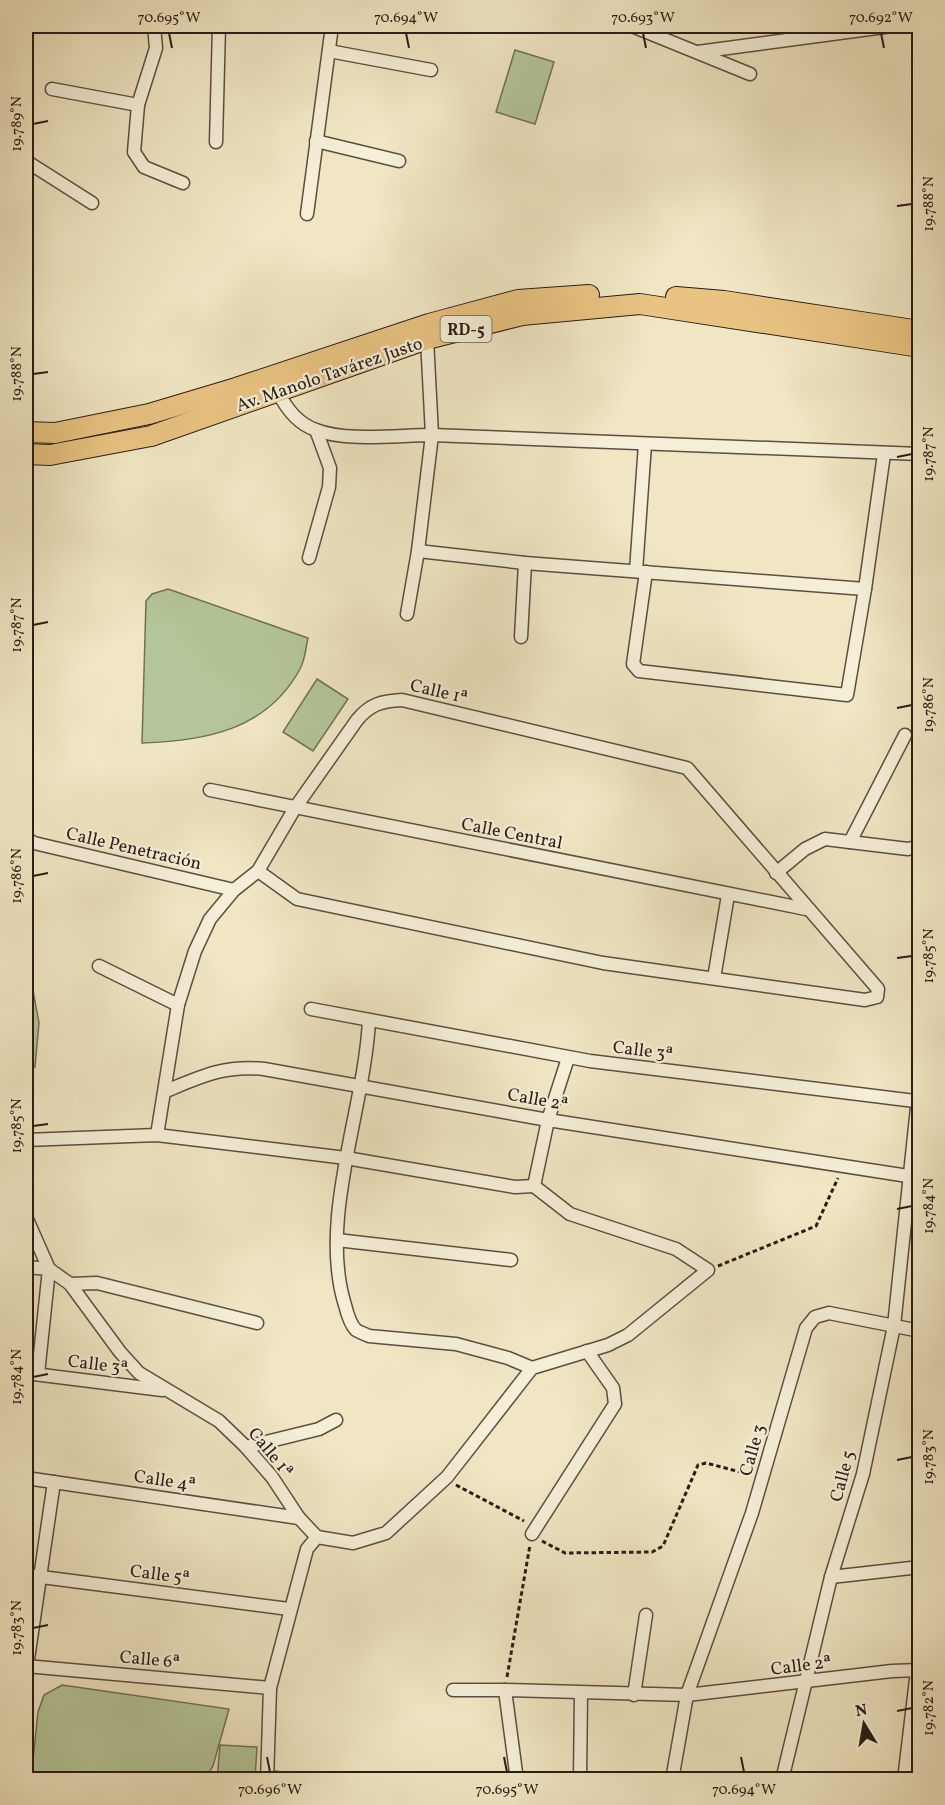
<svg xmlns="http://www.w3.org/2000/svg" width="945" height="1805" font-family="Vollkorn,serif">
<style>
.green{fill:#b4c699;stroke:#707057;stroke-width:1.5}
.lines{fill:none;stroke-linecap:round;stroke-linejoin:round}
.street-casing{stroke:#5c4e40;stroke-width:15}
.primary-casing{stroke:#2b1b15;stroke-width:22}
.path{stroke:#2b1b15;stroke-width:3;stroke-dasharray:4.5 3;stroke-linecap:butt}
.street{stroke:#f5efd8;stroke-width:12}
.primary{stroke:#e8c382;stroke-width:20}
.ticks{fill:none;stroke:#2b1b15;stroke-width:2}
.labels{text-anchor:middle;stroke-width:4.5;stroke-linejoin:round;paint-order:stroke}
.shield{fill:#f5efd8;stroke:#685b50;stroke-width:1.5}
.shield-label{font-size:16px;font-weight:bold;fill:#2b1b15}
.street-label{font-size:18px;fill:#2b1b15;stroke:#f5efd8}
.neatline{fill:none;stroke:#2b1b15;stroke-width:2}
.ticks-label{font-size:15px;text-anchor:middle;fill:#2b1b15}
</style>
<rect width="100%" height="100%" fill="#f0e6c3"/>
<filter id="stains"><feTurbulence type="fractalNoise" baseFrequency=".00333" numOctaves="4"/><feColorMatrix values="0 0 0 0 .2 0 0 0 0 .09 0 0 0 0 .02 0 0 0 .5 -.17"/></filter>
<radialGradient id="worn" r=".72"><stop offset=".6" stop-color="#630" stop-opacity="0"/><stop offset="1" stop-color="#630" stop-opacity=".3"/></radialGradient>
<!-- green -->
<g class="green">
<polygon points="515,50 554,62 535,124 496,112"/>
<path d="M168,589l140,49c-2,9 -3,22 -8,31 -33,61 -95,72 -158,74l4,-142 6,-7z"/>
<polygon points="317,679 348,699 313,751 283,732"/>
<polygon points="26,981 32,985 39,1023 35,1067 26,1075"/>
<polygon points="62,1685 229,1709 213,1766 205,1779 31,1779 38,1712 44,1695"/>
<polygon points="220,1745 257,1747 255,1779 217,1779"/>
</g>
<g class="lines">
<!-- street casing -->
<g class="street-casing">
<g id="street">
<polyline points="154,26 156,48 138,105 134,152 144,167 183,183"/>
<polyline points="632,26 750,74"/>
<polyline points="329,51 431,70"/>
<polyline points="698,52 892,26"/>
<polyline points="52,89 138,105"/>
<polyline points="316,141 399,161"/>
<polyline points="216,142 219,26"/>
<polyline points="26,161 92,203"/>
<polyline points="307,214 332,26"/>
<path d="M278,392c8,16 20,32 38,38 31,12 83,5 116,5l488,19"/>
<polyline points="418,551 525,563 865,589"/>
<polyline points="309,558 329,487 330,468 316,430"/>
<polyline points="636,571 645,444"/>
<polyline points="646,572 633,664 639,671 847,695 865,589 884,454"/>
<polyline points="407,614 418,551 432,435 427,339"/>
<polyline points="521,637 525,563"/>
<polyline points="210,790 806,909"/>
<polyline points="26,838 34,843 234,890"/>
<polyline points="850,842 905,735"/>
<polyline points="776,873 805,849 825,839 908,849 920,846"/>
<polyline points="99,966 178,1005"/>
<polyline points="714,978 728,895"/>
<polyline points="311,1009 590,1061 915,1101"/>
<path d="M369,1020c-4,88 -51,199 -24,285 2,8 5,19 11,25 3,2 9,4 13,6l87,8 52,14 24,10"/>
<path d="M166,1091c36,-15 58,-26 98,-22l284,51 360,56"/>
<path d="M157,1135l21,-130 17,-54 15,-32 24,-29 24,-19 37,-63 62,-88c13,-16 25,-19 45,-20l285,68 191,221 -1,8 -12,3 -262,-37 -306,-64 -39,-28"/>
<polyline points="26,1140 157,1135 346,1158 515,1187 534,1186"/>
<polyline points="534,1186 548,1120 568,1058"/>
<polyline points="26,1217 49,1269 70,1284 120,1352 139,1373 219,1421 246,1447 272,1477 299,1518 317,1537"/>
<polyline points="337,1240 511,1260"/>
<polyline points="26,1267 49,1269 38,1374"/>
<polyline points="70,1284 97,1283 257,1323"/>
<polyline points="26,1373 162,1390"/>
<polyline points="246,1447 319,1429 336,1420"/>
<polyline points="26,1478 299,1518"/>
<polyline points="532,1534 615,1404 613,1388 587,1351"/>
<polyline points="317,1537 353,1543 386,1533 447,1477 532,1368 608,1345 628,1335 708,1270 676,1249 570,1214 534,1186"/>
<polyline points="26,1575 289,1609"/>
<polyline points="831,1577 920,1567"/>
<polyline points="26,1666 270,1688"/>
<polyline points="26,1673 54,1482"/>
<polyline points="453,1690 505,1690"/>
<polyline points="634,1695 646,1615"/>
<polyline points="267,1777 292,1780"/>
<polyline points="267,1780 270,1688 307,1549 317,1537"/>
<polyline points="517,1780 505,1690 687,1695 892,1671 920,1670"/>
<polyline points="580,1780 581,1693"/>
<polyline points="672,1780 687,1695 752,1513 806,1328 815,1317 829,1313 920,1331"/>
<polyline points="782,1780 831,1577 863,1474 894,1326 920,1079"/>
<polyline points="904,1780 917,1671"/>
</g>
</g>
<!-- primary casing -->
<g class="primary-casing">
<g id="primary">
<polyline points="676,297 724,301 920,331"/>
<polyline points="26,432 55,433 149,414 236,388 429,324 518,300 589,295"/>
<polyline points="26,454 50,455 151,436 427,339 522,315 640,304 920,347"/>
</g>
</g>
<!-- path -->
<g class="path">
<polyline points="718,1266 816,1226 838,1178"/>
<polyline points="456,1485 524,1521"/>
<polyline points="542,1541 565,1553 652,1552 663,1546 698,1465 706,1463 752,1475"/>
<polyline points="507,1677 530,1545"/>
</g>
<!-- street -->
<use href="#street" class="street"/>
<!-- primary -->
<use href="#primary" class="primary"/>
</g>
<!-- ticks -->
<path class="ticks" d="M169,33l3,15M406,33l3,15M643,33l3,15M881,33l3,15M33,124l15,-3M897,206l15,-2M33,374l15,-2M897,457l15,-3M33,625l15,-3M897,708l15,-3M33,876l15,-3M897,958l15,-2M33,1126l15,-2M897,1209l15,-3M33,1377l15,-3M897,1460l15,-3M33,1628l15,-3M897,1711l15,-3M267,1757l3,15M504,1757l3,15M741,1757l3,15"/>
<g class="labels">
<!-- shield labels -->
<rect class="shield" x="440.5" y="316" width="51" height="26" rx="4.5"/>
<g class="shield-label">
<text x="466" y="335">RD-5</text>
</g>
<!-- street labels -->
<g class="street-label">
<text transform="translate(329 374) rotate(-19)" y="6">Av. Manolo Tavárez Justo</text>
<text transform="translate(439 691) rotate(13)" y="6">Calle 1ª</text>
<text transform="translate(512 833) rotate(11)" y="6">Calle Central</text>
<text transform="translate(134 848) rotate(13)" y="6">Calle Penetración</text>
<text transform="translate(643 1050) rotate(7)" y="6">Calle 3ª</text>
<text transform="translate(538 1099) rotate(10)" y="6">Calle 2ª</text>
<text transform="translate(98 1364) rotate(7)" y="6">Calle 3ª</text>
<text transform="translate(752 1450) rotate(-74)" y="6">Calle 3</text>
<text transform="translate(271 1452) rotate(50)" y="6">Calle 1ª</text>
<text transform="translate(842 1476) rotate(-75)" y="6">Calle 5</text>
<text transform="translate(165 1480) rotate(8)" y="6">Calle 4ª</text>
<text transform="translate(160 1574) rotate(7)" y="6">Calle 5ª</text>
<text transform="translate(150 1659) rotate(5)" y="6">Calle 6ª</text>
<text transform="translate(801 1665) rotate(-7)" y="6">Calle 2ª</text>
</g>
</g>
<!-- margin -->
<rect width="945" height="1805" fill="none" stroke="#f0e6c3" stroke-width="66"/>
<!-- north arrow -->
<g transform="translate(864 1724) rotate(349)" stroke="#f5efd8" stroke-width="4.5" paint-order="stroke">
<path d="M0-4.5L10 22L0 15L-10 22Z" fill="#2b1b15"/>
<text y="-9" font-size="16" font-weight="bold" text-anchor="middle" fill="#2b1b15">N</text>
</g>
<rect x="33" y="33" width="879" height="1739" class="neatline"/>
<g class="ticks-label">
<text x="169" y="22">70.695°W</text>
<text x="406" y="22">70.694°W</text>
<text x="643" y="22">70.693°W</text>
<text x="881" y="22">70.692°W</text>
<text transform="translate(16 124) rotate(-90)" y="5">19.789°N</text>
<text transform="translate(928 204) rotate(-90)" y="5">19.788°N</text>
<text transform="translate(16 374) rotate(-90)" y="5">19.788°N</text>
<text transform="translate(928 454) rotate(-90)" y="5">19.787°N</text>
<text transform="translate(16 625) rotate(-90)" y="5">19.787°N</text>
<text transform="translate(928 705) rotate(-90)" y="5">19.786°N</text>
<text transform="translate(16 876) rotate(-90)" y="5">19.786°N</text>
<text transform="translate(928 956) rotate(-90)" y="5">19.785°N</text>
<text transform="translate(16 1126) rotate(-90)" y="5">19.785°N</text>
<text transform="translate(928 1206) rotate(-90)" y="5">19.784°N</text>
<text transform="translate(16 1377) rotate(-90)" y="5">19.784°N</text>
<text transform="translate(928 1457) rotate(-90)" y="5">19.783°N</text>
<text transform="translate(16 1628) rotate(-90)" y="5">19.783°N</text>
<text transform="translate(928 1708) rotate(-90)" y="5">19.782°N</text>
<text x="270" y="1794">70.696°W</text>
<text x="507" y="1794">70.695°W</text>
<text x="744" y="1794">70.694°W</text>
</g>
<rect width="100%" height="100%" filter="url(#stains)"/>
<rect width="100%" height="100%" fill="url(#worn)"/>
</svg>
